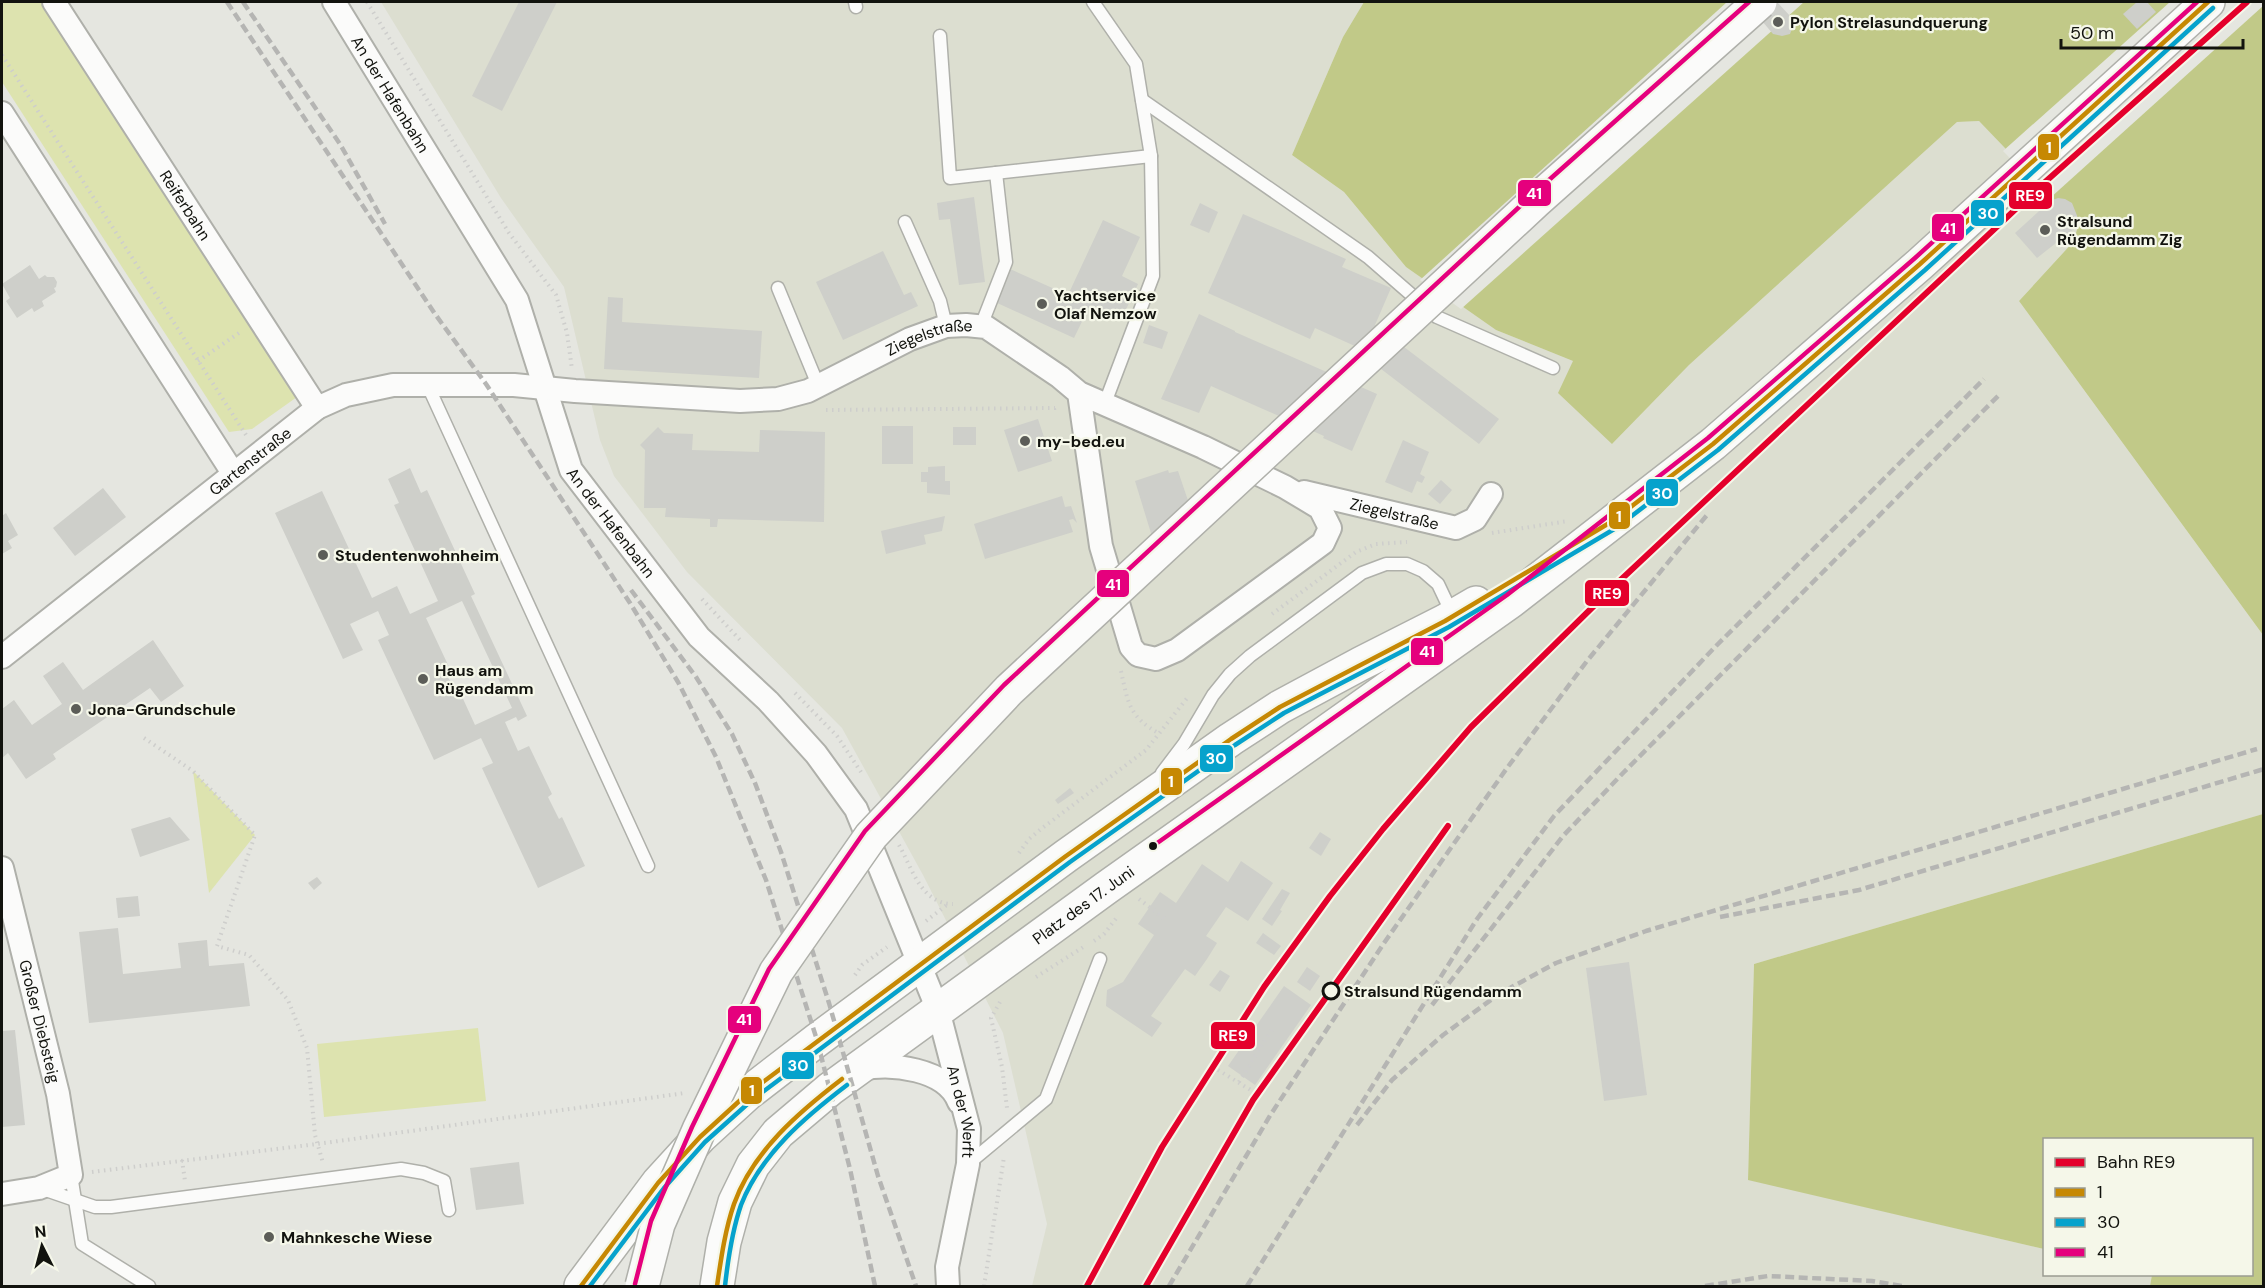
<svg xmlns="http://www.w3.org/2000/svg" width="2265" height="1288" font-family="'DM Sans',sans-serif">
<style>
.built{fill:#dcded0}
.green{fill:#dde3af}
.water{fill:#c1c988}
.pier{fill:#e5e6e0}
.building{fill:#cecfca;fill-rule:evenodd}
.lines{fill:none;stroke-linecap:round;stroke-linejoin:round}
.lane-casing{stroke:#afb0aa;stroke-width:15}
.street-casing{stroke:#afb0aa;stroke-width:26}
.secondary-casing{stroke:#afb0aa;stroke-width:36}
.path{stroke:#cececc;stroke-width:4;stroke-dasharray:1.5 4.5;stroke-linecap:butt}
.lane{stroke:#fbfbfa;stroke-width:12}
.street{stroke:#fbfbfa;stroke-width:22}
.secondary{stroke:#fbfbfa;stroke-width:33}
.rail{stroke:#b5b5b3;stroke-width:4.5;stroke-dasharray:9 4.5;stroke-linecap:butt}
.highway-bridge-casing{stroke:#afb0aa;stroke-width:36;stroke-linecap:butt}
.highway-bridge{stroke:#fbfbfa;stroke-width:33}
.bus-1-casing{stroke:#f5f7e9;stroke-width:9}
.bus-2-casing{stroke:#f5f7e9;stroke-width:9}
.bus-3-casing{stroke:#f5f7e9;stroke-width:9}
.bus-1{stroke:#c68803;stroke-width:4.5}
.bus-2{stroke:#06a2cc;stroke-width:4.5}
.bus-3{stroke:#e5007d;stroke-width:4.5}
.rail-1-casing{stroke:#f5f7e9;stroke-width:10}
.rail-1{stroke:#e4002b;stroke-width:6}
.poi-dot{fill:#5c5d58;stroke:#f5f7e9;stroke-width:2}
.bus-dot{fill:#12130e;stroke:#f5f7e9;stroke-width:2}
.stop-dot{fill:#f5f7e9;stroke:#12130e;stroke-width:3}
.labels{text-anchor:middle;stroke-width:4.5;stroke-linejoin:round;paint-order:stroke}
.poi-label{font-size:16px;font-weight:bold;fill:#12130e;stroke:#f5f7e9;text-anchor:start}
.street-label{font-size:16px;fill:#12130e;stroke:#f5f7e9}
.stop-label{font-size:16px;font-weight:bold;fill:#12130e;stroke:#f5f7e9;text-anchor:start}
.line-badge{stroke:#f5f7e9;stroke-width:2}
.badge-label{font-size:16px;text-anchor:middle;font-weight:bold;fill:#fff}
</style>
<rect width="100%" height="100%" fill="#e5e6e0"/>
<!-- built -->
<polygon class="built" points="381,2 1364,2 1343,37 1292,155 1344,192 1406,267 1496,330 1573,361 1612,444 1689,365 1957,122 1979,121 2073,218 2077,229 2074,241 2019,301 2263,635 2263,814 1754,964 1748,1179 2044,1249 2044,1274 2152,1275 2150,1286 1032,1286 1047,1224 1003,1033 923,875 842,728 687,572 614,476 600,440 564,287 501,198"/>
<!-- green -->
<g class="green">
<polygon points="2,2 49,2 297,397 252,429 229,432 2,82"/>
<polygon points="193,771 255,835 209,893"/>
<polygon points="478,1028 486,1101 324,1117 317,1044"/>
</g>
<!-- water -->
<g class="water">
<polygon points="1364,2 2263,2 2263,635 2019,301 2074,241 2077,229 2072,218 1979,121 1957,122 1689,365 1612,444 1558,393 1573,361 1496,330 1406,267 1344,192 1292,155 1343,37"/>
<polygon points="2263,814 2263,1286 2150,1286 2152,1275 2252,1274 2252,1140 2044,1140 2044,1249 1748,1180 1754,964"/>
</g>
<!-- pier -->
<g class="pier">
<polygon points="1727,2 1804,2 1461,309 1420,280"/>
<polygon points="2170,2 2263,2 2263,6 2049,199 2003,151"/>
</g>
<!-- building -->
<g class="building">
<polygon points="519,2 557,2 502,111 472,96"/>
<polygon points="1746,2 1777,2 1791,17 1793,26 1790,34 1782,36 1773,34"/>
<polygon points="2137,2 2147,2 2156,12 2137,29 2123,14"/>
<polygon points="974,197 985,282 959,285 950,219 939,220 937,203"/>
<polygon points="2058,198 2065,199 2072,203 2078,218 2075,228 2037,258 2015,233 2050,201"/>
<polygon points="1200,203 1218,212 1209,233 1190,225"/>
<polygon points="1243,214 1346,259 1342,267 1391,288 1375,325 1499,419 1479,444 1355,349 1357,347 1315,328 1310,339 1208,293"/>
<polygon points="1103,220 1140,237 1122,276 1138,284 1121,320 1090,305 1074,338 995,302 1010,269 1068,295"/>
<polygon points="883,251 904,295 911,292 918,306 843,340 816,282"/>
<polygon points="30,265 39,279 45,275 47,277 54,277 57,282 56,287 54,288 56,292 42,301 44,306 34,312 32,308 17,318 6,301 10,298 2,284"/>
<polygon points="608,297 623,298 622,322 762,331 759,378 604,369"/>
<polygon points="1199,314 1235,331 1235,332 1377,394 1352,451 1323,438 1324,436 1211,386 1199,413 1161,399"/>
<polygon points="1149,325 1168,332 1162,349 1143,343"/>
<polygon points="1038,419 1052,461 1018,472 1004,430"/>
<rect x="882" y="426" width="31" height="38"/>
<polygon points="658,427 664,433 693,434 692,450 759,452 760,430 825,432 824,522 718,519 717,527 710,527 710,519 665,517 666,508 644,508 645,450 640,445"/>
<rect x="953" y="427" width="23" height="18"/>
<polygon points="1403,440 1429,452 1420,474 1425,477 1422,483 1417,481 1412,493 1385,482"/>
<polygon points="945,466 945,481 950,481 950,495 927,493 927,482 921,482 921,472 928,472 928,467"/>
<path d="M410,468l11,25 6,-3 48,104 -4,2 56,120 -9,5 -2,-4 -11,5 13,29 11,-5 23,48 -4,3 11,22 3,-2 23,49 -47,22 -56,-120 11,-5 -12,-25 -47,22 -56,-120 11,-5 -11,-24 -28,13 13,26 -20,9 -68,-146 47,-22 50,107 25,-12 13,28 28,-13 -44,-96 5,-2 -11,-24zM462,601l50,107 -37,17 -16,-35 -4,1 -11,-22 5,-2 -23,-49z"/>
<polygon points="1168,470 1169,473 1178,471 1197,527 1154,543 1135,481"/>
<polygon points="1441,480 1452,490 1440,504 1428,494"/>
<polygon points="103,488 126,517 75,556 53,528"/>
<polygon points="1062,496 1065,507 1071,506 1077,523 1073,519 1069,520 1073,532 985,559 974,524"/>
<polygon points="6,513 18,535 8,541 12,548 2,554 2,516"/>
<polygon points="945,516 942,531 924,535 926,544 886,554 881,531"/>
<polygon points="153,640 184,686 161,702 150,688 53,754 56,759 26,779 8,753 2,758 2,709 14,700 32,725 62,704 43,676 63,662 83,690"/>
<polygon points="1070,788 1074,793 1058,804 1055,800"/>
<polygon points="170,817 190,840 140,857 131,829"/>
<polygon points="1320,832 1331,839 1321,856 1309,848"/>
<polygon points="1241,861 1273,883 1248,921 1226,907 1206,936 1217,943 1207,959 1195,976 1185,969 1151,1016 1162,1023 1152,1037 1106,1006 1107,990 1123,982 1154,935 1138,924 1160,892 1176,903 1202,864 1228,882"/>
<polygon points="317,877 322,883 314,890 308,883"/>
<polygon points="1282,889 1290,893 1280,910 1282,911 1272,926 1262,919"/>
<polygon points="138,896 140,916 118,918 116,898"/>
<polygon points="118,928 123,974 181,968 178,943 207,940 209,966 244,963 250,1006 89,1023 79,932"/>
<polygon points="1263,933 1281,946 1274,955 1256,943"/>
<polygon points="1629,962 1647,1095 1604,1101 1586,968"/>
<polygon points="1307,967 1320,976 1310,991 1297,982"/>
<polygon points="1220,970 1230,976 1220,992 1209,985"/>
<polygon points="1284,986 1311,1005 1255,1085 1228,1066"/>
<polygon points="15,1030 25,1125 2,1127 2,1031"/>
<polygon points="519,1162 524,1204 476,1210 470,1168"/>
</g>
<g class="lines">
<!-- lane casing -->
<g class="lane-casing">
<g id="lane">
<polyline points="855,2 856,7"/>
<polyline points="1093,2 1136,64 1151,156 1153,276 1105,403"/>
<polyline points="940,36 950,178 1151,156"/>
<polyline points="1142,100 1368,257 1437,317 1553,368"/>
<polyline points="905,222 940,301 946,326"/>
<polyline points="778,288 818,385"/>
<polyline points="981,326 1006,262 996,173"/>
<polyline points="428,386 648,866"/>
<polyline points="1162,773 1184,744 1213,695 1230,674 1250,656 1362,573 1386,564 1407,564 1423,571 1438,584 1447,603 1446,617"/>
<polyline points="968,1164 1046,1099 1100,959"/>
<polyline points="71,1175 82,1244 149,1286"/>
<polyline points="40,1188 95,1207 111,1207 401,1169 424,1173 444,1181 449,1210"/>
</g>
</g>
<!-- street casing -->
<g class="street-casing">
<g id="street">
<path id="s1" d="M54,2l263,406"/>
<path id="s2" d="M334,2l183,298 54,170 128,167 69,64 48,53 40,55 82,201 31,119 -1,35 -21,103 1,19"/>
<polyline points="2,113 233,473"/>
<path id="s3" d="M1304,492l152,36 19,-9 16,-25"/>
<path id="s4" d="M2,657l315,-249 29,-13 47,-10h121l61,6 165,10 38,-2 30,-8 102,-52 36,-13 20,-1 20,2 74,50 19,16 124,54 82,40 35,21 10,20 -7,15 -146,107 -21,9 -18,-4 -7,-8 -30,-101 -22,-153"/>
<path id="s5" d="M2,868l56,226 13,81 -32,13 -37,6"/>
<path d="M861,1069c30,-6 85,-1 98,33"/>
</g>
</g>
<!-- secondary casing -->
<g class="secondary-casing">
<g id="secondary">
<polyline points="581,1286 658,1183 700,1137 747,1094 817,1040 1066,856 1231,739 1280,707 1360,664 1445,621 1476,603"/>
<path id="s6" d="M717,1286l7,-44 11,-40 18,-37 25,-32 52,-44 276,-201 405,-287 202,-157 207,-180 288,-262"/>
</g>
</g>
<!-- path -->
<g class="path">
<polyline points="367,2 509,233 556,295 567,333 572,369"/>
<polyline points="2,55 246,435"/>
<polyline points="198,361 242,331"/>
<polyline points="826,410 1055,408 1058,406"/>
<polyline points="1492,533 1568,521"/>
<polyline points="702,599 740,640"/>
<polyline points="1272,614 1356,552 1376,544 1407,542"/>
<path d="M1121,671c7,32 8,46 39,63"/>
<polyline points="795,693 837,736 861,772"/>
<polyline points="144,738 193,771 255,835 217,946 249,955 288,1000 307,1048 315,1135 323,1163"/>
<path d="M899,845c13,23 22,59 54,59"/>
<polyline points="1019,853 1029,839 1041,829 1146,750 1188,697"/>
<polyline points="1139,899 1165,919"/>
<polyline points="926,921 948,904"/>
<polyline points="1094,941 1104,934 1118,916"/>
<polyline points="855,975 862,965 887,947"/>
<polyline points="1036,977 1085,946"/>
<polyline points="1000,1002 991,1018 1002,1067 1007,1108"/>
<polyline points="1218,1070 1254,1092"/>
<polyline points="1239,1082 1274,1026"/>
<polyline points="182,1160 185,1181"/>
<polyline points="92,1172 317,1144 685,1093"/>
<polyline points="984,1286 1004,1157"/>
</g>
<!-- lane -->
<use href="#lane" class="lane"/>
<!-- street -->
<use href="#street" class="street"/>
<!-- secondary -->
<use href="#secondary" class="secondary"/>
<!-- rail -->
<g class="rail">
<polyline points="227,2 435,314 486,384 630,603 678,682 716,757 766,880 817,1040 850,1169 875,1286"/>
<polyline points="243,2 340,144 385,224"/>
<polyline points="631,590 696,677 732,734 755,783 781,852 829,1003 878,1176 916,1286"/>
<polyline points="1720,917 1859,890 2264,769"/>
<polyline points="1432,1005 1563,836 1624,772 1999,395"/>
<polyline points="1357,1125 1392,1080 1443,1035 1499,994 1556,963 1646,931 2257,749"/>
<polyline points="1169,1286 1271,1114 1384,943 1507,768 1587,661 1707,515"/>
<polyline points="1247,1286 1477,919 1554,816 1716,646 1984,379"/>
<polyline points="1705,1286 1768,1276 1872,1281 1902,1286"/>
</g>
<!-- highway-bridge casing -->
<g class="highway-bridge-casing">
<polyline id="highway-bridge" points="642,1286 658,1224 699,1130 776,972 871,836 1009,690 1536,201 1760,2"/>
</g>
<!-- highway-bridge -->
<use href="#highway-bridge" class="highway-bridge"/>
<!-- bus-1 casing -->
<g class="bus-1-casing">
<g id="bus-1">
<polyline points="581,1286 658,1183 700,1137 747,1094 1066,856 1231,739 1280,707 1445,621 1611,522 1713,444 1920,264 2208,2"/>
<path d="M717,1286c4,-27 8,-56 17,-82 19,-53 65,-92 108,-125"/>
</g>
</g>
<!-- bus-2 casing -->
<g class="bus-2-casing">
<g id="bus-2">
<polyline points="590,1286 664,1188 705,1142 752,1100 1070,862 1235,745 1284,713 1449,627 1616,528 1718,450 1925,270 2213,8"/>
<path d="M725,1286c3,-27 7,-55 16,-81 20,-51 64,-88 106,-120"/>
</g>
</g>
<!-- bus-3 casing -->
<g class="bus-3-casing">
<g id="bus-3">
<polyline points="1153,846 1507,595 1708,438 1915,258 2197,2"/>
<polyline points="635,1284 651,1221 692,1127 769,969 865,831 1004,685 1531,196 1749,2"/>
</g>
</g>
<!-- bus-1 -->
<use href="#bus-1" class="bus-1"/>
<!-- bus-2 -->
<use href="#bus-2" class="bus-2"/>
<!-- bus-3 -->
<use href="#bus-3" class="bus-3"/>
<!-- rail-1 casing -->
<g class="rail-1-casing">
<g id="rail-1">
<polyline points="1087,1286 1162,1147 1264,987 1330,896 1383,829 1471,727 1611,589 2035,191 2247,2"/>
<polyline points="1146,1286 1253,1100 1448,826"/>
</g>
</g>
<!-- rail-1 -->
<use href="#rail-1" class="rail-1"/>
</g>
<!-- markers -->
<g class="poi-dot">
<circle cx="1778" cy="22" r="6"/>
<circle cx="2045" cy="230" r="6"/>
<circle cx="1042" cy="304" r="6"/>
<circle cx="1025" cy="441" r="6"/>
<circle cx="323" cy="555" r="6"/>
<circle cx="423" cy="679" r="6"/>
<circle cx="76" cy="709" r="6"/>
<circle cx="269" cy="1237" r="6"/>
</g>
<circle class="bus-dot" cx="1153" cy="846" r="5"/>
<circle class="stop-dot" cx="1331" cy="991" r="8"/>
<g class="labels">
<!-- poi labels -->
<g class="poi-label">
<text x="1790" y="28">Pylon Strelasundquerung</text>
<text x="2057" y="227">Stralsund<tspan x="2057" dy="18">Rügendamm Zig</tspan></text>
<text x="1054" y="301">Yachtservice<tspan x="1054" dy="18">Olaf Nemzow</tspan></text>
<text x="1037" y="447">my-bed.eu</text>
<text x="335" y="561">Studentenwohnheim</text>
<text x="435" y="676">Haus am<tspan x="435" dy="18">Rügendamm</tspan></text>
<text x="88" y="715">Jona-Grundschule</text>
<text x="281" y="1243">Mahnkesche Wiese</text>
</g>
<!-- street labels -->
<g class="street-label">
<text dy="6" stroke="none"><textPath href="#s2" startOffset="108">An der Hafenbahn</textPath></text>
<text dy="6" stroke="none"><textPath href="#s1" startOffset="242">Reiferbahn</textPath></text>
<text dy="6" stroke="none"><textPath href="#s4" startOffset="1032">Ziegelstraße</textPath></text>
<text dy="6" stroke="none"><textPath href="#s4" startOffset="316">Gartenstraße</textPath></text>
<text dy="6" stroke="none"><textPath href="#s3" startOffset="93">Ziegelstraße</textPath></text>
<text dy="6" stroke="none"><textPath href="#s2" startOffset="594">An der Hafenbahn</textPath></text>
<text dy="6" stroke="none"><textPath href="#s6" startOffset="549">Platz des 17. Juni</textPath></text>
<text dy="6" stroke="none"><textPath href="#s5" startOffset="158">Großer Diebsteig</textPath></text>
<text dy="6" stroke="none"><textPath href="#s2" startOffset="1294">An der Werft</textPath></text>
</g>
<!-- stop labels -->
<g class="stop-label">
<text x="1344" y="997">Stralsund Rügendamm</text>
</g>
</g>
<g class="line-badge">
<rect x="2037" y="133" width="23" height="28" rx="6" fill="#c68803"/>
<rect x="1517" y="179" width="35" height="28" rx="6" fill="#e5007d"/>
<rect x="2008" y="181" width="45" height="29" rx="6" fill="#e4002b"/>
<rect x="1970" y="199" width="35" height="28" rx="6" fill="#06a2cc"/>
<rect x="1931" y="213" width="34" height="29" rx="6" fill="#e5007d"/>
<rect x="1645" y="478" width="34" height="29" rx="6" fill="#06a2cc"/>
<rect x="1608" y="501" width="23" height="29" rx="6" fill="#c68803"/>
<rect x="1096" y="569" width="34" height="29" rx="6" fill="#e5007d"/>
<rect x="1584" y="579" width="46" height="28" rx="6" fill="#e4002b"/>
<rect x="1410" y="637" width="34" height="29" rx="6" fill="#e5007d"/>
<rect x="1199" y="744" width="35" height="29" rx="6" fill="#06a2cc"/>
<rect x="1160" y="767" width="23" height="29" rx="6" fill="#c68803"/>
<rect x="727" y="1005" width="35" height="29" rx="6" fill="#e5007d"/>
<rect x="1210" y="1021" width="46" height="29" rx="6" fill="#e4002b"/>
<rect x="781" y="1051" width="34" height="29" rx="6" fill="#06a2cc"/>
<rect x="740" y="1076" width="23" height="29" rx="6" fill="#c68803"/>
</g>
<g class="badge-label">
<text x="2049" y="153">1</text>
<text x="1534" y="199">41</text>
<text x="2030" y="201">RE9</text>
<text x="1988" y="219">30</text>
<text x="1948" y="234">41</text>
<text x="1662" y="499">30</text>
<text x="1619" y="522">1</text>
<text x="1113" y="590">41</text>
<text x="1607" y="599">RE9</text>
<text x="1427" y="657">41</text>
<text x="1216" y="764">30</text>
<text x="1171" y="787">1</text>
<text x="744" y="1025">41</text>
<text x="1233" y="1041">RE9</text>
<text x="798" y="1071">30</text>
<text x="752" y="1096">1</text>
</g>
<!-- border -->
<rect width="2265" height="1288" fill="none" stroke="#12130e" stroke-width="6"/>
<!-- legend -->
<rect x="2043" y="1138" width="210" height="138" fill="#f5f7e9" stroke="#9a9c91" stroke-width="1.5"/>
<rect x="2055" y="1158" width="30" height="9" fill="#e4002b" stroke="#9a9c91" stroke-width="1.5"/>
<text x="2097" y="1168" font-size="18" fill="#12130e">Bahn RE9</text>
<rect x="2055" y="1188" width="30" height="9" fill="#c68803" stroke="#9a9c91" stroke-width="1.5"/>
<text x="2097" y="1198" font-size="18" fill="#12130e">1</text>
<rect x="2055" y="1218" width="30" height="9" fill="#06a2cc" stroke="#9a9c91" stroke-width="1.5"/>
<text x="2097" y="1228" font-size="18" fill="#12130e">30</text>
<rect x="2055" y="1248" width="30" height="9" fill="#e5007d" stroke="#9a9c91" stroke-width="1.5"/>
<text x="2097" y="1258" font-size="18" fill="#12130e">41</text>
<!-- north arrow -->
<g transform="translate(42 1246) rotate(354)" stroke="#f5f7e9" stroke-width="4.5" paint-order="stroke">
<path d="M0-4.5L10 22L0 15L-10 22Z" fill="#12130e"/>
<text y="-9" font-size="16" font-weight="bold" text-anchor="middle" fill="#12130e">N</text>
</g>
<!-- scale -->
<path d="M2061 39v9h182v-9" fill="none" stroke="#12130e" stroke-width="3"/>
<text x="2070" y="39" font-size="18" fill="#12130e" stroke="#f5f7e9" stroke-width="4.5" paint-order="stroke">50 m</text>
</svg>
